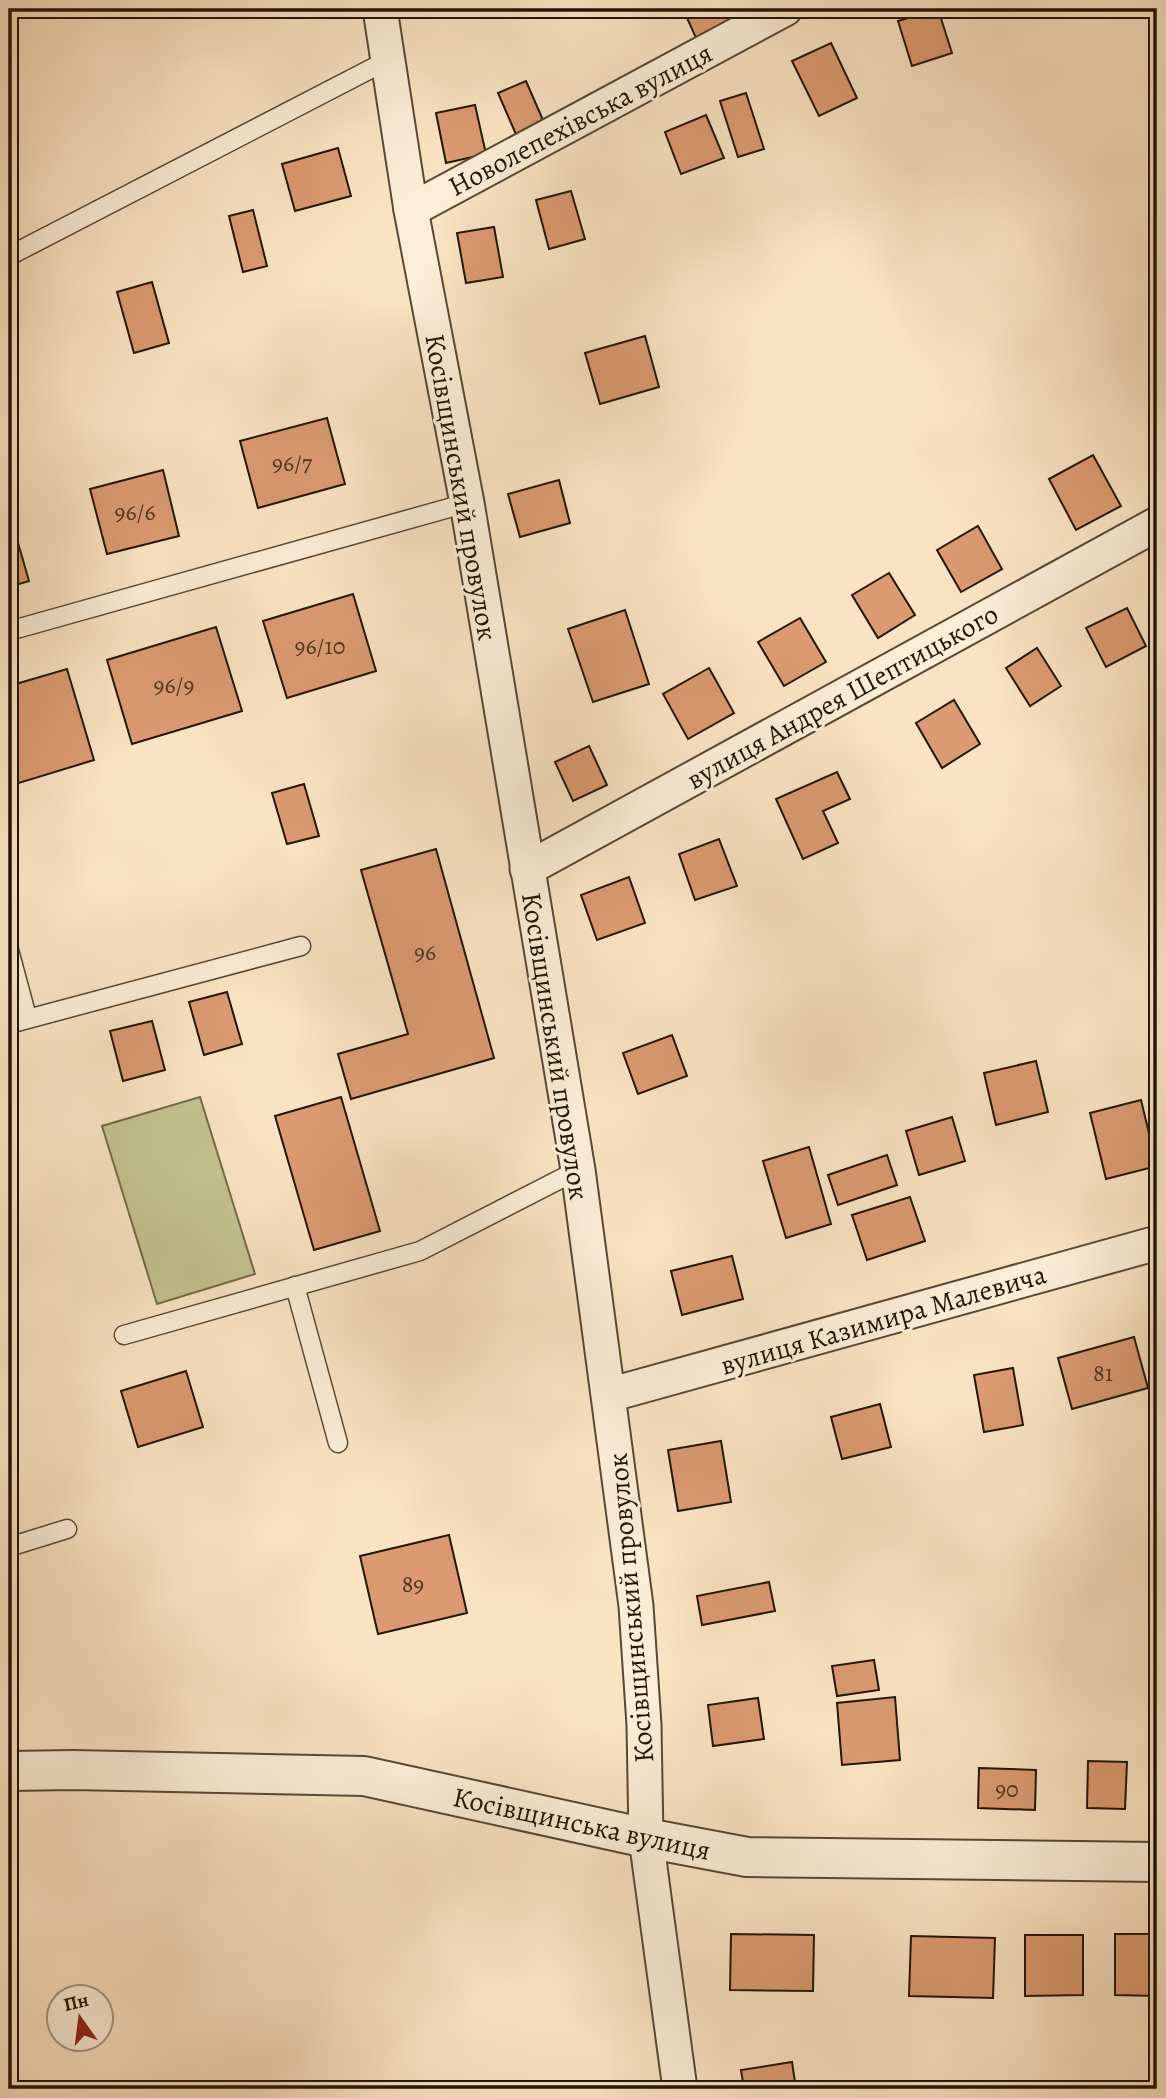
<svg xmlns="http://www.w3.org/2000/svg" width="1166" height="2098" font-family="Alegreya,serif">
<style>
.green{fill:#c3c290;stroke:#726b4b;stroke-width:2}
.building{fill:#db9a71;stroke:#221406;stroke-width:2}
.lines{fill:none;stroke-linecap:round;stroke-linejoin:round}
.service-casing{stroke:#584835;stroke-width:21}
.minor-casing{stroke:#584835;stroke-width:37}
.tertiary-casing{stroke:#584835;stroke-width:42}
.service{stroke:#fcedd7;stroke-width:18}
.minor{stroke:#fcedd7;stroke-width:33}
.tertiary{stroke:#fcedd7;stroke-width:38}
.labels{text-anchor:middle;stroke-width:6;stroke-linejoin:round;paint-order:stroke}
.number-label{font-size:24px;fill:#503621}
.street-label{font-size:28px;fill:#221406;stroke:#fcedd7}
</style>
<rect width="100%" height="100%" fill="#fae3c2"/>
<filter id="stains"><feTurbulence type="fractalNoise" baseFrequency=".00286" numOctaves="4"/><feColorMatrix values="0 0 0 0 .2 0 0 0 0 .09 0 0 0 0 .02 0 0 0 .5 -.17"/></filter>
<radialGradient id="worn" r=".72"><stop offset=".6" stop-color="#630" stop-opacity="0"/><stop offset="1" stop-color="#630" stop-opacity=".3"/></radialGradient>
<!-- green -->
<polygon class="green" points="200,1097 255,1274 157,1304 102,1126"/>
<!-- building -->
<g class="building">
<polygon points="683,9 724,9 730,22 696,38"/>
<polygon points="938,9 952,53 912,66 898,21"/>
<polygon points="831,43 857,98 819,116 792,61"/>
<polygon points="526,81 546,127 518,139 498,93"/>
<polygon points="746,93 764,149 738,157 720,101"/>
<polygon points="475,105 486,154 446,163 436,113"/>
<polygon points="706,115 724,158 681,174 665,132"/>
<polygon points="338,148 351,196 295,211 282,164"/>
<polygon points="571,191 585,239 549,249 536,200"/>
<polygon points="253,210 267,266 243,272 229,216"/>
<polygon points="494,227 503,277 466,283 457,233"/>
<polygon points="152,282 169,343 134,353 117,292"/>
<polygon points="645,336 659,387 600,404 585,353"/>
<polygon points="327,418 345,484 258,508 240,441"/>
<polygon points="1093,455 1121,506 1076,530 1049,479"/>
<polygon points="163,470 179,536 107,554 90,489"/>
<polygon points="559,480 570,523 520,537 508,494"/>
<polygon points="10,515 29,581 9,587 9,516"/>
<polygon points="978,526 1002,569 961,592 937,550"/>
<polygon points="889,573 915,615 878,638 852,595"/>
<polygon points="353,594 376,671 287,698 263,621"/>
<polygon points="1127,608 1146,646 1106,667 1086,628"/>
<polygon points="625,610 649,684 593,702 568,629"/>
<polygon points="800,618 826,662 784,686 758,642"/>
<polygon points="216,627 242,711 132,744 107,660"/>
<polygon points="1037,648 1061,686 1030,706 1006,668"/>
<polygon points="709,668 734,713 688,739 663,694"/>
<polygon points="67,669 94,760 9,786 9,686"/>
<polygon points="954,700 980,744 942,768 916,723"/>
<polygon points="589,746 607,785 573,801 555,762"/>
<polygon points="837,772 850,799 823,811 838,843 803,859 776,799"/>
<polygon points="304,784 319,836 287,844 272,793"/>
<polygon points="719,839 737,886 695,900 679,854"/>
<polygon points="436,849 494,1058 351,1099 338,1054 408,1034 361,870"/>
<polygon points="629,877 645,923 597,940 581,895"/>
<polygon points="227,992 242,1044 204,1055 189,1002"/>
<polygon points="152,1021 165,1070 123,1081 110,1031"/>
<polygon points="672,1035 687,1076 638,1094 623,1053"/>
<polygon points="1036,1061 1048,1112 996,1125 984,1073"/>
<polygon points="341,1097 380,1231 314,1250 275,1116"/>
<polygon points="1141,1100 1157,1166 1106,1179 1090,1113"/>
<polygon points="952,1117 965,1161 919,1175 906,1131"/>
<polygon points="809,1147 831,1224 786,1238 763,1161"/>
<polygon points="887,1155 897,1185 838,1205 828,1175"/>
<polygon points="910,1197 925,1241 867,1260 852,1215"/>
<polygon points="732,1256 743,1299 682,1315 671,1271"/>
<polygon points="1134,1337 1148,1388 1072,1409 1058,1358"/>
<polygon points="1013,1368 1023,1425 984,1432 974,1375"/>
<polygon points="186,1371 203,1427 138,1447 121,1391"/>
<polygon points="880,1404 891,1447 842,1459 831,1417"/>
<polygon points="721,1441 731,1502 678,1511 668,1450"/>
<polygon points="449,1535 467,1613 378,1634 360,1556"/>
<polygon points="769,1582 775,1611 702,1625 697,1596"/>
<polygon points="874,1660 879,1690 837,1696 832,1666"/>
<polygon points="895,1697 900,1760 842,1765 837,1703"/>
<polygon points="758,1698 764,1739 713,1746 708,1705"/>
<polygon points="1088,1761 1127,1762 1125,1809 1087,1808"/>
<polygon points="979,1768 1036,1770 1035,1810 978,1808"/>
<polygon points="731,1934 814,1935 813,1991 730,1990"/>
<polygon points="1115,1934 1157,1934 1157,1996 1115,1995"/>
<polygon points="1025,1935 1083,1935 1083,1995 1025,1996"/>
<polygon points="911,1936 995,1938 993,1998 909,1996"/>
<polygon points="792,2062 796,2089 744,2089 741,2070"/>
</g>
<g class="lines">
<!-- service casing -->
<g class="service-casing">
<g id="service">
<polyline points="9,256 388,60"/>
<polyline points="9,631 467,503"/>
<polyline points="9,950 27,1017"/>
<polyline points="9,1024 301,946"/>
<polyline points="295,1286 338,1443"/>
<polyline points="124,1335 420,1251 578,1170"/>
<polyline points="9,1547 67,1529"/>
</g>
</g>
<!-- minor casing -->
<g class="minor-casing">
<g id="minor">
<polyline points="380,9 411,210 467,503 578,1170 636,1606 644,1725 646,1838 680,2089"/>
<polyline points="411,210 785,9"/>
<polyline points="527,869 1157,524"/>
<polyline points="609,1395 1157,1243"/>
</g>
</g>
<!-- tertiary casing -->
<g class="tertiary-casing">
<polyline id="tertiary" points="9,1771 73,1770 364,1776 646,1838 747,1857 1157,1862"/>
</g>
<!-- service -->
<use href="#service" class="service"/>
<!-- minor -->
<use href="#minor" class="minor"/>
<!-- tertiary -->
<use href="#tertiary" class="tertiary"/>
</g>
<g class="labels">
<!-- number labels -->
<g class="number-label">
<text x="292" y="471">96/7</text>
<text x="135" y="520">96/6</text>
<text x="320" y="654">96/10</text>
<text x="174" y="693">96/9</text>
<text x="425" y="960">96</text>
<text x="1103" y="1381">81</text>
<text x="413" y="1592">89</text>
<text x="1007" y="1797">90</text>
</g>
<!-- street labels -->
<g class="street-label">
<text transform="translate(580 119) rotate(-28)" y="10">Новолепехівська вулиця</text>
<text transform="translate(462 487) rotate(80)" y="10">Косівщинський провулок</text>
<text transform="translate(842 696) rotate(-29)" y="10">вулиця Андрея Шептицького</text>
<text transform="translate(556 1046) rotate(81)" y="10">Косівщинський провулок</text>
<text transform="translate(883 1319) rotate(-16)" y="10">вулиця Казимира Малевича</text>
<text transform="translate(630 1608) rotate(-95)" y="10">Косівщинський провулок</text>
<text transform="translate(582 1823) rotate(12)" y="10">Косівщинська вулиця</text>
</g>
</g>
<!-- margin -->
<rect width="1166" height="2098" fill="none" stroke="#fae3c2" stroke-width="35"/>
<rect x="10" y="10" width="1145" height="2077" fill="none" stroke="#221406" stroke-width="3.5"/>
<rect x="18" y="18" width="1131" height="2063" fill="none" stroke="#221406" stroke-width="2"/>
<!-- north arrow -->
<g transform="translate(80 2018) rotate(346)"><circle r="33" fill="#fcedd7" stroke="#a59683" stroke-width="2"/>
<path d="M0-5L12 26L0 18L-12 26Z" fill="#8f2418"/>
<text y="-10" font-size="19" font-weight="bold" text-anchor="middle" fill="#221406">Пн</text>
</g>
<rect width="100%" height="100%" filter="url(#stains)"/>
<rect width="100%" height="100%" fill="url(#worn)"/>
</svg>
